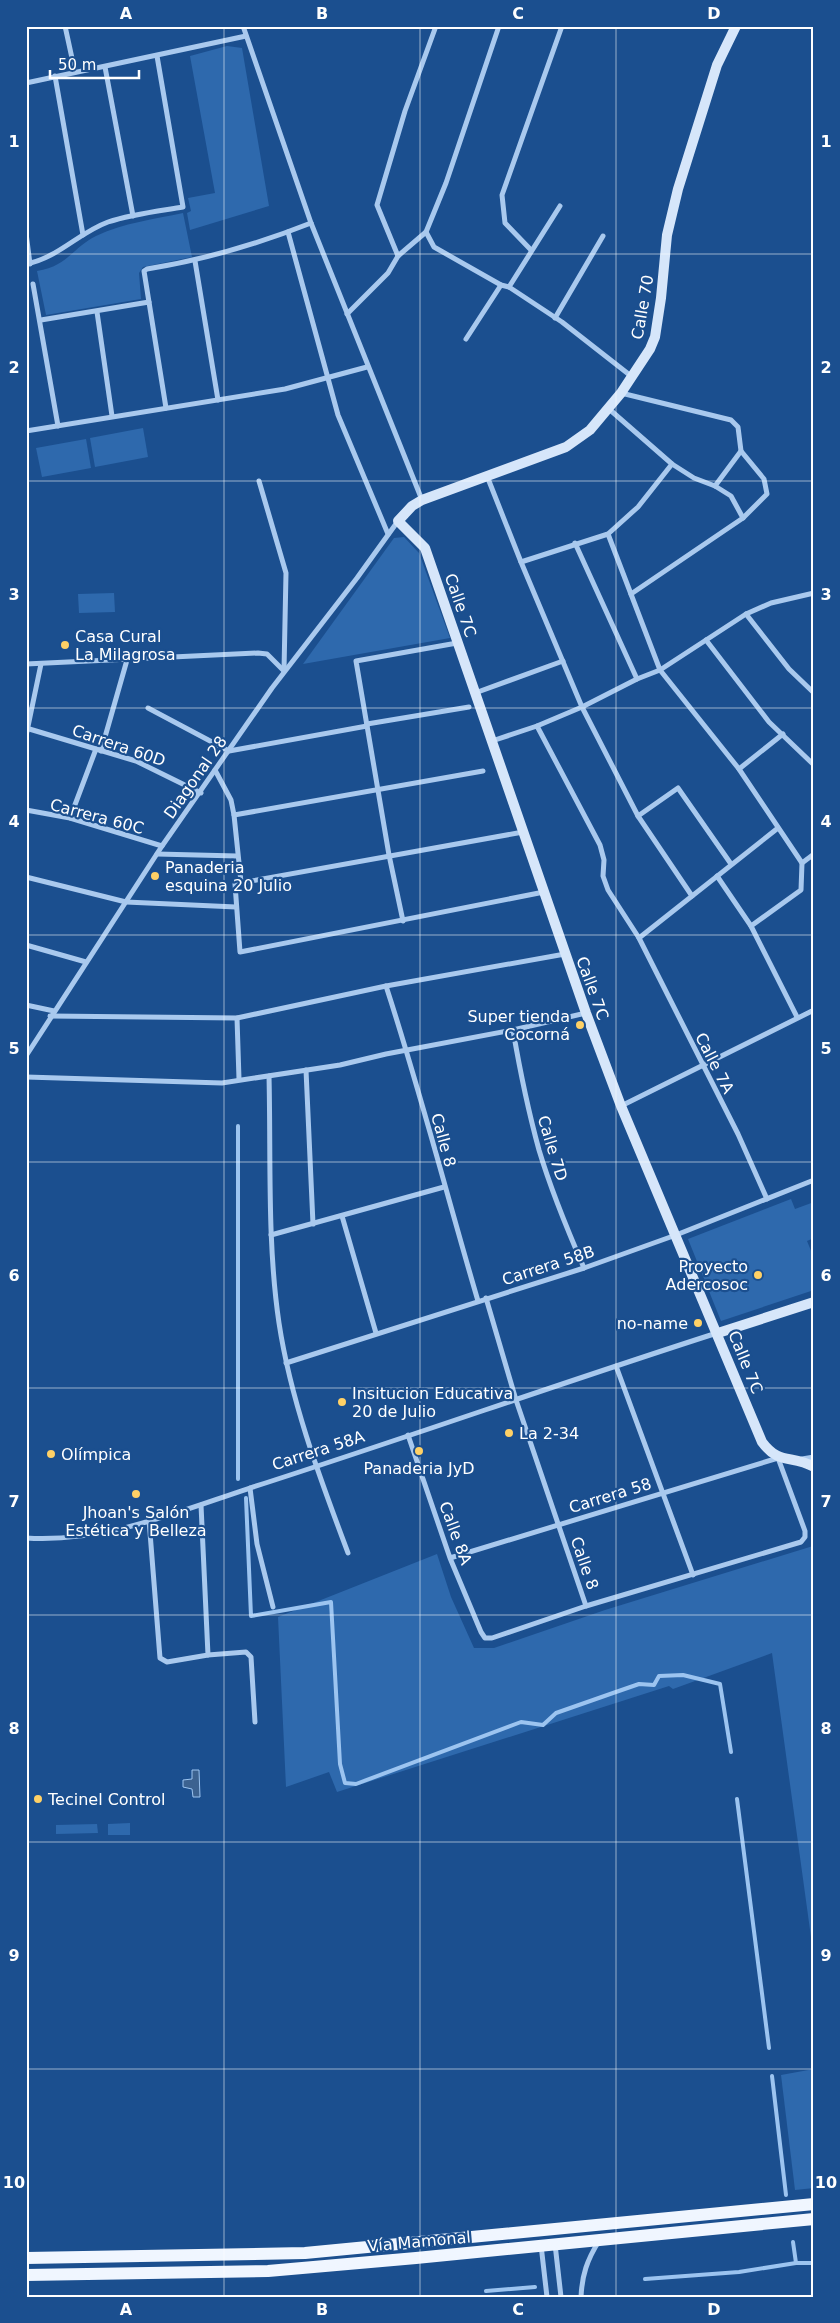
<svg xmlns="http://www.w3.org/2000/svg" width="840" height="2323" font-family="'DejaVu Sans',sans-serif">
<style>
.green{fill:#2e69ad}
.water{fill:#3c6290;stroke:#9cc4f0}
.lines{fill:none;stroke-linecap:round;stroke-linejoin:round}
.stream{stroke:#9cc4f0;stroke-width:4}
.street{stroke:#a9c9ee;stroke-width:5}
.secondary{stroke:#d6e6fa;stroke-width:10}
.primary{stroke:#f0f6ff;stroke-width:12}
.grid{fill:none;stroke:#fff;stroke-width:1;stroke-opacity:0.55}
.poi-dot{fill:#ffd166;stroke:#1b4f8f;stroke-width:2}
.labels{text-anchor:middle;stroke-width:4.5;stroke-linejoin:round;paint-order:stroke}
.street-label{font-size:16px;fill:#fff;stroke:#1b4f8f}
.poi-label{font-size:16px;fill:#fff;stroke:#1b4f8f;text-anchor:start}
.neatline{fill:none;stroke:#fff;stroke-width:2}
.grid-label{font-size:16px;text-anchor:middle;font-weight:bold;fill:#fff}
</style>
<rect width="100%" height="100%" fill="#1b4f8f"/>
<!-- green -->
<g class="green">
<polygon points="227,46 242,48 269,206 190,230 187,213 191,211 188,198 215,193 190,56"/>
<path d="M183,213l9,44 -49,10 -4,6 2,26 -95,16 -9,-44c31,-5 35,-23 59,-35 27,-13 59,-17 87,-23z"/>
<polygon points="143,428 148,457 95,467 90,438"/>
<polygon points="86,439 91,468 42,477 36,448"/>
<polygon points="404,537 419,553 450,638 303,664 394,538"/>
<polygon points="114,593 115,612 79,613 78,594"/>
<polygon points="791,1199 795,1209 814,1202 814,1238 807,1241 814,1258 814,1290 721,1321 688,1239"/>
<polygon points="813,1546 814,1959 772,1653 673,1689 669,1686 337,1792 329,1772 286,1787 278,1617 437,1554 451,1597 474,1648 494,1648 605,1610"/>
<polygon points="130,1823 130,1835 108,1835 108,1824"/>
<polygon points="97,1824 98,1833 56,1834 56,1825"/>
<polygon points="814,2069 814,2188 795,2190 781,2075"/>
</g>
<!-- water -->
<polygon class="water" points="192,1770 199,1770 200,1797 193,1797 192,1789 183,1787 183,1780 192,1779"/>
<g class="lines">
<!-- stream -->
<g class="stream">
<polyline points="238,1126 238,1479"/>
<polyline points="246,1498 251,1616 331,1602 340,1764 345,1783 356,1784 521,1722 543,1725 556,1713 613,1693 639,1684 654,1685 659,1676 683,1675 720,1684 731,1752"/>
<polyline points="737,1799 769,2048"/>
<polyline points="772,2076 786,2195"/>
<polyline points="793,2242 796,2263"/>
<polyline points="645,2279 739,2272 796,2263 814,2263"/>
<polyline points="486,2291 535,2287"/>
</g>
<!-- street -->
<g class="street">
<polyline points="65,26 75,72"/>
<polyline points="243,26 311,223 422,500"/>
<polyline points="105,67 133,216"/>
<polyline points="55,76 83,235"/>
<polyline points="26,83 246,36"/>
<polyline points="288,232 338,415 388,534"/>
<polyline points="426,232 434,247 501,285 509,287 562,322 631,376"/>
<polyline points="26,233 30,264"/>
<polyline points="531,250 505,223 502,195 562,26"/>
<polyline points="398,256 377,205 405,111 436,26"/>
<polyline points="195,261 218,400"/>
<path d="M26,264c32,-6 52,-31 82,-42 24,-8 51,-11 75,-15l-26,-151"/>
<polyline points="33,284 58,426"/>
<polyline points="509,287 560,206"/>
<polyline points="97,312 112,416"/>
<polyline points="347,314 388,273 398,256 426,232 446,183 499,26"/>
<polyline points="555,318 603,236"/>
<polyline points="41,320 149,302"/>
<polyline points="466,339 501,285"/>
<polyline points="621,393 731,420 738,427 741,451 715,486"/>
<path d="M166,408l-22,-137 3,-2c56,-9 111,-25 164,-46"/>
<polyline points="609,409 672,464 694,478 715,486 731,496 743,518"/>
<polyline points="26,431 285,389 367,367"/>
<polyline points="487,476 521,562 582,707 638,816 692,896"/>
<polyline points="259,481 286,573 284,670"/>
<polyline points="608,534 660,670 739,769 802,863 801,890 751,926"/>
<polyline points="575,543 637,679"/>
<polyline points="521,562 608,534 638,507 672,464"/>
<polyline points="631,594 743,518 767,494 764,479 741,451"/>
<polyline points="746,614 789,669 814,693"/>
<polyline points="706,640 769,722 814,765"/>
<polyline points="26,664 258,653 267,654 284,671"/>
<polyline points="475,693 563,661"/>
<polyline points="148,708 229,751 367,726"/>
<polyline points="367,724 469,707"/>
<polyline points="537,726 600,845 604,860 603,876 608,890 639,938 738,1134 767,1199"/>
<polyline points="26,728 136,761 201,793"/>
<polyline points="26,736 41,664"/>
<polyline points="492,741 537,726 582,707 637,679 660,670 746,614 771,603 814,593"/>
<polyline points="101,751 127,660"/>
<polyline points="739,769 783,734"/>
<polyline points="215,770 231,800 234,815 241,882"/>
<polyline points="26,810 70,818 162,846"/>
<polyline points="234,815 483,771"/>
<polyline points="638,816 678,788 731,864"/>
<polyline points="70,818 96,749"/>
<polyline points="523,832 235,884 240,952 544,892"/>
<polyline points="157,854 237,856"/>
<polyline points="802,863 814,854"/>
<polyline points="717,876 751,926 797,1017"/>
<polyline points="26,877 126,902 236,907"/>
<polyline points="403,921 389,855 356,661 457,643"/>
<polyline points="639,938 778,828"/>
<polyline points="26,945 86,962"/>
<path d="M386,986c34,104 61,210 92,315"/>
<polyline points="26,1005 54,1011"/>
<polyline points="50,1016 237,1018 386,986 565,954"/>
<polyline points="237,1018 239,1079"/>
<path d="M513,1030c7,41 15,80 26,120 12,40 28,79 45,118"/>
<polyline points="26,1056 162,846 272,688 357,578 398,521"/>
<polyline points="306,1070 313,1224"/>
<path d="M269,1076c2,82 -2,166 10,247 12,79 41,155 69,230"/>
<polyline points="26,1077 222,1083 340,1065 386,1054 513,1030 586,1013"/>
<polyline points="621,1106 814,1010"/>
<polyline points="342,1216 376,1333"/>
<polyline points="271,1235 444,1187"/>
<polyline points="486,1298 516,1400 586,1606"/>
<polyline points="286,1363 584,1268 676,1235 814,1180"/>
<polyline points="616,1366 693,1575"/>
<polyline points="408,1435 450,1558 481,1632 485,1638 492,1638 586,1606 801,1542 805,1537 805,1531 778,1458 450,1558"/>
<polyline points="802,1459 814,1457"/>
<polyline points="250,1488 257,1544 273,1607"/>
<polyline points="149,1520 160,1658 167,1662 208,1655 201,1505"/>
<path d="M26,1538c78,5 151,-26 224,-50 156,-50 311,-105 467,-155"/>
<polyline points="208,1655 246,1652 251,1657 255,1722"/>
<polyline points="555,2244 561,2297"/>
<polyline points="541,2245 547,2297"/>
<path d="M581,2297c1,-22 6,-37 18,-56"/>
</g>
<!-- secondary -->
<g class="secondary">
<path d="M736,26l-19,39 -39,124 -11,46 -6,63 -6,39 -5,12 -29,44 -31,37 -24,17 -144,53 -10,6 -14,15 27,27 161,465 35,93 141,336c18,24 29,12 52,25"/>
<polyline points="718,1333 814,1302"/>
</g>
<!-- primary -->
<g class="primary">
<polyline points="26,2258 305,2253 814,2204"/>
<polyline points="26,2275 268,2271 416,2258 814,2219"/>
</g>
</g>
<!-- grid -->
<path class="grid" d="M224,26v2271M420,26v2271M616,26v2271M26,254h788M26,481h788M26,708h788M26,935h788M26,1162h788M26,1388h788M26,1615h788M26,1842h788M26,2069h788"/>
<!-- markers -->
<g class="poi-dot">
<circle cx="65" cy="645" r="5"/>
<circle cx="155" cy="876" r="5"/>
<circle cx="580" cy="1025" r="5"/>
<circle cx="758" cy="1275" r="5"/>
<circle cx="698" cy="1323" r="5"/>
<circle cx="342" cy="1402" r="5"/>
<circle cx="509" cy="1433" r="5"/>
<circle cx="419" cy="1451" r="5"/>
<circle cx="51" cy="1454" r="5"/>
<circle cx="136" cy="1494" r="5"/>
<circle cx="38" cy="1799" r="5"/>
</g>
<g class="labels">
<!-- street labels -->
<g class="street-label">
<text transform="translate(642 307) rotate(-80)" y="6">Calle 70</text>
<text transform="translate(461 605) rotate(71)" y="6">Calle 7C</text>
<text transform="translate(119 745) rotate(19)" y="6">Carrera 60D</text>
<text transform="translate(195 777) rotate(-55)" y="6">Diagonal 28</text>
<text transform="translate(97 816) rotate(15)" y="6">Carrera 60C</text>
<text transform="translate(593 988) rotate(70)" y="6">Calle 7C</text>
<text transform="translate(715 1063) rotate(63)" y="6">Calle 7A</text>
<text transform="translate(444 1140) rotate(75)" y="6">Calle 8</text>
<text transform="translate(553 1148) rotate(73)" y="6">Calle 7D</text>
<text transform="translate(548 1265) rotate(-18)" y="6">Carrera 58B</text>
<text transform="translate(746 1362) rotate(68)" y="6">Calle 7C</text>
<text transform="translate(318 1450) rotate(-18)" y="6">Carrera 58A</text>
<text transform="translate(610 1495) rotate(-17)" y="6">Carrera 58</text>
<text transform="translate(456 1533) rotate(70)" y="6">Calle 8A</text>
<text transform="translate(585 1563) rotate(71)" y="6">Calle 8</text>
<text transform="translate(419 2241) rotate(-5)" y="6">Vía Mamonal</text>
</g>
<!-- poi labels -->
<g class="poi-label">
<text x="75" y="642">Casa Cural<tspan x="75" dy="18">La Milagrosa</tspan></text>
<text x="165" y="873">Panaderia<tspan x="165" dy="18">esquina 20 Julio</tspan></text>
<text x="570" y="1022" text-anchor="end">Super tienda<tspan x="570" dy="18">Cocorná</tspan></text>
<text x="748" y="1272" text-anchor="end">Proyecto<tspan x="748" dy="18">Adercosoc</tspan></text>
<text x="688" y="1329" text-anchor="end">no-name</text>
<text x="352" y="1399">Insitucion Educativa<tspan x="352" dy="18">20 de Julio</tspan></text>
<text x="519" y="1439">La 2-34</text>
<text x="61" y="1460">Olímpica</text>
<text x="419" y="1474" text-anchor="middle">Panaderia JyD</text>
<text x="136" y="1518" text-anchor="middle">Jhoan's Salón<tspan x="136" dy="18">Estética y Belleza</tspan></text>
<text x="48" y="1805">Tecinel Control</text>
</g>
</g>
<!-- border -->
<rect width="840" height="2323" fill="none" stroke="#1b4f8f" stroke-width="55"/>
<!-- scale -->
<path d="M50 70v8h89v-8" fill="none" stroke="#ffffff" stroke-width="2.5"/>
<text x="58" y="70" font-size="15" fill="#ffffff" stroke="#1b4f8f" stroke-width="4" paint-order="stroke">50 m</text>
<rect x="28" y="28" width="784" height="2268" class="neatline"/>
<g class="grid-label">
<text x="126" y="19">A</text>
<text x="322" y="19">B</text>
<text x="518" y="19">C</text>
<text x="714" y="19">D</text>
<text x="14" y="147">1</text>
<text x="826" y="147">1</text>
<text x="14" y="373">2</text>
<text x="826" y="373">2</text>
<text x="14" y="600">3</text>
<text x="826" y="600">3</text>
<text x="14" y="827">4</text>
<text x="826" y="827">4</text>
<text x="14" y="1054">5</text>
<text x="826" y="1054">5</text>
<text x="14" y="1281">6</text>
<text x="826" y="1281">6</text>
<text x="14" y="1507">7</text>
<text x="826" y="1507">7</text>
<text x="14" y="1734">8</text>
<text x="826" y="1734">8</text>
<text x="14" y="1961">9</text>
<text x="826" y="1961">9</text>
<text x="14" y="2188">10</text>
<text x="826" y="2188">10</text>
<text x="126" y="2315">A</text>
<text x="322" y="2315">B</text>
<text x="518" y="2315">C</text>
<text x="714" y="2315">D</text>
</g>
</svg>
